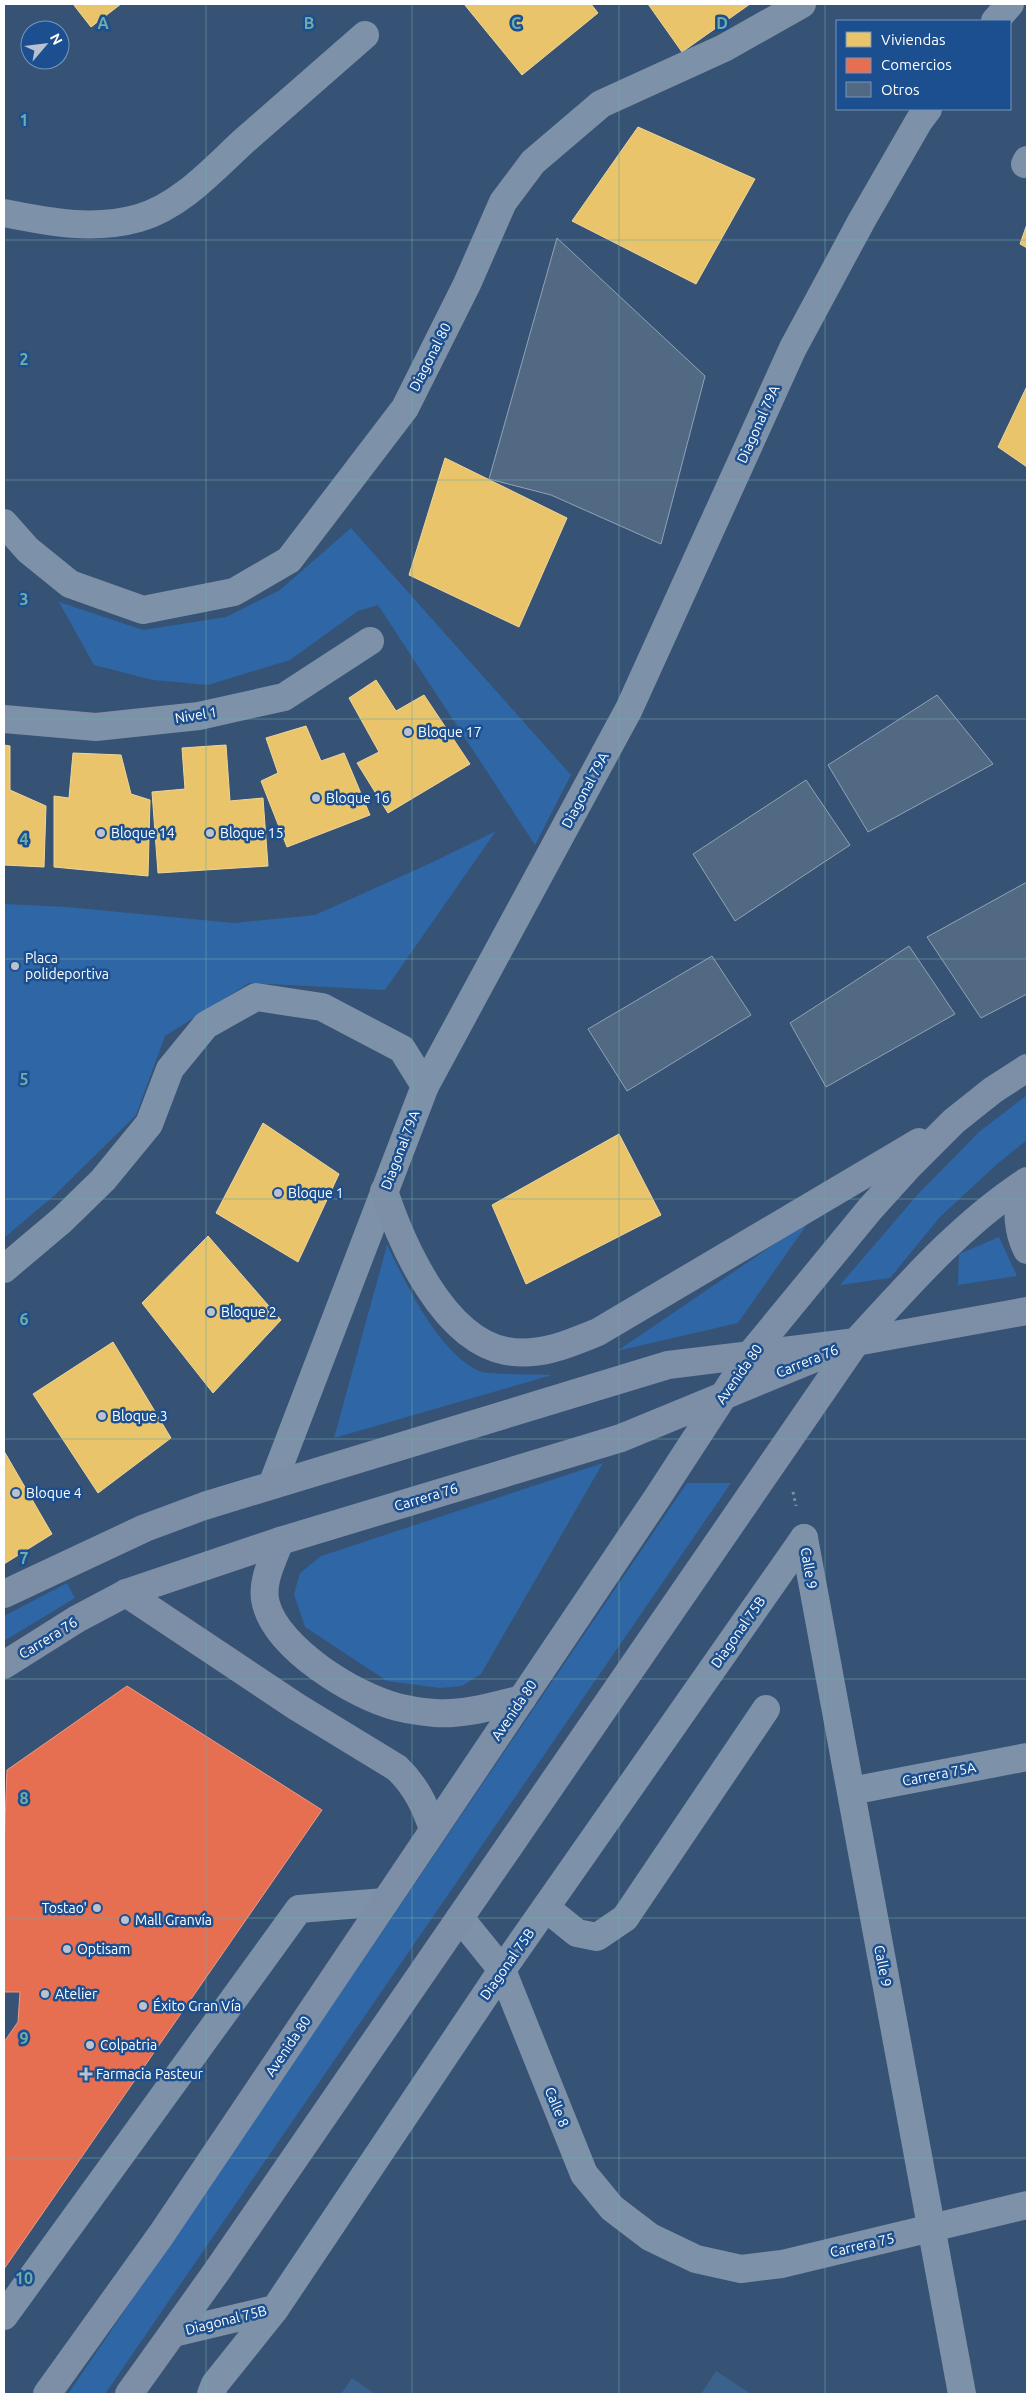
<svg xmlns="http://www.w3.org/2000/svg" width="1031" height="2398" font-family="Ubuntu,sans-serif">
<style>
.green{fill:#2f66a5}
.water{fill:#3b618d}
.homes{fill:#e9c46a;stroke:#f0d697}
.shops{fill:#e76f51;stroke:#ee9a85}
.building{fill:#526984;stroke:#92a2b6}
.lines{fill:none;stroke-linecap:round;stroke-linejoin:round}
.path{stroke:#7d92a8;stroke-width:3;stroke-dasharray:2.5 4;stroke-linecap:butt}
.minor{stroke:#7d92a8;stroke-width:28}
.major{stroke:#7d8ea7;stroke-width:28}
.grid{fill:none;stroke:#6fada8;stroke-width:1;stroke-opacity:0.55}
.poi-dot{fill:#b9c2ce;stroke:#1b4f8f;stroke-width:2}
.labels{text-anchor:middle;stroke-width:5;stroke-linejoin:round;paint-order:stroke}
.street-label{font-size:14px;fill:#fff;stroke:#1b4f8f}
.poi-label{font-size:14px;fill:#fff;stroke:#1b4f8f;text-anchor:start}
.grid-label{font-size:16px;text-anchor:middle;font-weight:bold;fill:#6fada8;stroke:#1b4f8f;stroke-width:5;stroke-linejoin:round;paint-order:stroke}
</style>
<rect width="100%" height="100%" fill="#365274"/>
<!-- green -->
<g class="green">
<polygon points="351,528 571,775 535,845 378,605 358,611 290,660 208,685 153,680 94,665 59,602 143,630 226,617 280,590"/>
<polygon points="496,831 385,990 249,983 165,1036 136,1115 56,1194 4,1238 4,904 67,907 234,923 315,915 433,862"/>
<polygon points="1027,1095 1027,1140 996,1165 940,1217 890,1278 840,1285 918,1194 979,1132"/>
<polygon points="810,1220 738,1323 617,1351"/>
<polygon points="999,1237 1017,1276 958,1285 959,1254"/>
<path d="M387,1245c20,40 50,106 92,126 8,4 61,3 73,4l-218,63z"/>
<polygon points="603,1463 481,1674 462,1686 440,1688 387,1681 305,1627 294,1594 300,1573 321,1556"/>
<polygon points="687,1483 731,1483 105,2394 68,2394"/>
<polygon points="67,1583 75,1598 4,1641 4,1616"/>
</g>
<!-- water -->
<g class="water">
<polygon points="716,2371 751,2394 701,2394"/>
<polygon points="352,2378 375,2394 341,2394"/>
</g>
<!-- homes -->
<g class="homes">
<polygon points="73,4 121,4 91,27"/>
<polygon points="464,4 591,4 598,13 522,75"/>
<polygon points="648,4 750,4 682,52"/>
<polygon points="638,127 755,179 696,284 572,221"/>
<polygon points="1027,224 1027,248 1020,244"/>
<polygon points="1027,386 1027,467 998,447"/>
<polygon points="445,458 567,518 519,627 409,575"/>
<polygon points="376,680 396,711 424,695 470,764 388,813 357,763 379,752 349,698"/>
<polygon points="306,726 321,761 344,753 370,815 287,847 261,781 278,773 266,738"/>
<polygon points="4,745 10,746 10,790 46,806 44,867 4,865"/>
<polygon points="226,745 230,801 263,798 268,866 158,873 152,792 185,789 182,748"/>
<polygon points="73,753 121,755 131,794 150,800 148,876 54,867 54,796 69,798"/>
<polygon points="263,1123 339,1174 298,1262 216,1213"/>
<polygon points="619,1134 661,1215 526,1284 492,1205"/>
<polygon points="208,1236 281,1320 213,1393 142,1303"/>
<polygon points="113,1342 171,1438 98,1493 33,1394"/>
<polygon points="4,1451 52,1534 4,1564"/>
</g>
<!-- shops -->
<polygon class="shops" points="127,1686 322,1810 4,2269 4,2042 18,2022 20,1992 4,1992 4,1849 7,1770"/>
<!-- building -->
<g class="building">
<polygon points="557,238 705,376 661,544 551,495 489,479"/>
<polygon points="937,695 993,764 868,832 828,765"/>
<polygon points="806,780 850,845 735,921 693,854"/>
<polygon points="1027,882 1027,994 981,1018 927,937"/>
<polygon points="909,946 955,1014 826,1087 790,1023"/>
<polygon points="712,956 751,1015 627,1091 588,1029"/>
</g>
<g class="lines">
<!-- path -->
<polyline class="path" points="793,1492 796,1506"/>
<!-- minor -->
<g class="minor">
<polyline points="995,21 1010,4"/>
<polyline points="1025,164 1027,160"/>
<path d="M4,213c45,9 89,18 135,5 42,-12 75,-50 106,-78 40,-35 80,-70 120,-105"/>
<polyline points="4,523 28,550 70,584 143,610 234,592 289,560 405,408 467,284 503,202 533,162 601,104 724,48 802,4"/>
<polyline points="4,719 96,727 199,716 284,697 370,641"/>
<polyline points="4,1269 62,1220 103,1180 149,1124 170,1069 206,1025 256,997 322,1007 402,1049 425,1086"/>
<polyline points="272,1485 425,1086 629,709 793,348 862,220 919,121 928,109"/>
<polyline points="804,1538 962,2394"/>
<polyline points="851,1791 1027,1757"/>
<polyline points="546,1908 577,1933 597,1937 625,1918 766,1709"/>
<polyline points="460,1918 502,1970 584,2174 612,2208 650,2237 696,2259 741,2269 782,2264 1027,2205"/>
<polyline points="4,2316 299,1909 385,1902"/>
<polyline points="173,2333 275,2309 502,1970 804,1538"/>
<polyline points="211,2394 215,2384 275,2309"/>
</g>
<!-- major -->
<g class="major">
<path d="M1020,1186c-2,24 -4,42 7,64"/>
<path d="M384,1191c18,54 59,148 122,160 33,6 63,-7 92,-19l321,-190"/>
<path d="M280,1541c-7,19 -20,42 -14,63 12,45 88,92 131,103 12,3 26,5 38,6 29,2 59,-7 87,-14"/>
<path d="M126,1593l171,114 100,61c19,18 28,38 36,61"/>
<polyline points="4,1594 145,1528 204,1506 668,1365 856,1342 1027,1311"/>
<polyline points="4,1665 77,1619 126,1593 280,1541 621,1438 820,1356"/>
<polyline points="47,2394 161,2235 657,1498 750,1355 870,1209 908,1167 954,1121 993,1090 1027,1068"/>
<path d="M129,2394l88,-123 639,-929c53,-58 105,-118 171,-161"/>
</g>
</g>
<!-- grid -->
<path class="grid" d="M206,4v2390M412,4v2390M619,4v2390M825,4v2390M4,240h1023M4,480h1023M4,719h1023M4,959h1023M4,1199h1023M4,1439h1023M4,1679h1023M4,1918h1023M4,2158h1023"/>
<!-- markers -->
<g class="poi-dot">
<circle cx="408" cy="732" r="5"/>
<circle cx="316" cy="798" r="5"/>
<circle cx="101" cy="833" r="5"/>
<circle cx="210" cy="833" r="5"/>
<circle cx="15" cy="966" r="5"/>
<circle cx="278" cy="1193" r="5"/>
<circle cx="211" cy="1312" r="5"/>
<circle cx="102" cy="1416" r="5"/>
<circle cx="16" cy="1493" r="5"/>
<circle cx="97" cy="1908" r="5"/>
<circle cx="125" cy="1920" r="5"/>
<circle cx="67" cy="1949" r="5"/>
<circle cx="45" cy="1994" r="5"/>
<circle cx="143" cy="2006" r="5"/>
<circle cx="90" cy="2045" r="5"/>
<path d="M83.5 2066.5h5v5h5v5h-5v5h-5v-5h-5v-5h5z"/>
</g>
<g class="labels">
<!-- street labels -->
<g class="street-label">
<text transform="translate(430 357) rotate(-63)" y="5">Diagonal 80</text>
<text transform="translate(758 424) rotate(-66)" y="5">Diagonal 79A</text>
<text transform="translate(196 715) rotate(-9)" y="5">Nivel 1</text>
<text transform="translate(585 790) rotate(-62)" y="5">Diagonal 79A</text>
<text transform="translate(400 1150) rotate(-69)" y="5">Diagonal 79A</text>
<text transform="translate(807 1361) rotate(-22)" y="5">Carrera 76</text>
<text transform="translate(739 1374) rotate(-55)" y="5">Avenida 80</text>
<text transform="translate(426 1497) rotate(-17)" y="5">Carrera 76</text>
<text transform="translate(809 1568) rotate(80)" y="5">Calle 9</text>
<text transform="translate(738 1632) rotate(-55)" y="5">Diagonal 75B</text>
<text transform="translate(48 1638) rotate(-32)" y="5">Carrera 76</text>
<text transform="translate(514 1710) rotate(-56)" y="5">Avenida 80</text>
<text transform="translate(939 1774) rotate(-11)" y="5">Carrera 75A</text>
<text transform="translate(507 1964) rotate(-55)" y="5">Diagonal 75B</text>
<text transform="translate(883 1966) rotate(79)" y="5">Calle 9</text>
<text transform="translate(288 2046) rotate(-56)" y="5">Avenida 80</text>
<text transform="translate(557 2107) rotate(68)" y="5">Calle 8</text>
<text transform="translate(862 2245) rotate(-13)" y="5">Carrera 75</text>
<text transform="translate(226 2320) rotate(-14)" y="5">Diagonal 75B</text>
</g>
<!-- poi labels -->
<g class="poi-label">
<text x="418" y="737">Bloque 17</text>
<text x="326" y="803">Bloque 16</text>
<text x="111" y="838">Bloque 14</text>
<text x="220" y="838">Bloque 15</text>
<text x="25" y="963">Placa<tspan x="25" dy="16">polideportiva</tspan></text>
<text x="288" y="1198">Bloque 1</text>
<text x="221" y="1317">Bloque 2</text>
<text x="112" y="1421">Bloque 3</text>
<text x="26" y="1498">Bloque 4</text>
<text x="87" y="1913" text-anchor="end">Tostao'</text>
<text x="135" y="1925">Mall Granvía</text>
<text x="77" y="1954">Optisam</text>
<text x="55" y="1999">Atelier</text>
<text x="153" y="2011">Éxito Gran Vía</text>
<text x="100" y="2050">Colpatria</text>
<text x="96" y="2079">Farmacia Pasteur</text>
</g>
</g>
<g class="grid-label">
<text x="103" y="29">A</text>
<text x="309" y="29">B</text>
<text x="516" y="29">C</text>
<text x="722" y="29">D</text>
<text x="24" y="126">1</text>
<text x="24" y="365">2</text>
<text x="24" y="605">3</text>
<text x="24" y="845">4</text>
<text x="24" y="1085">5</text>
<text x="24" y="1325">6</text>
<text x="24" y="1564">7</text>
<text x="24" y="1804">8</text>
<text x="24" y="2044">9</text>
<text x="24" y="2284">10</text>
</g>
<!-- border -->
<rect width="1031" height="2398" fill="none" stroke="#ffffff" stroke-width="10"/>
<!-- legend -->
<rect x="836" y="20" width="175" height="90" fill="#1b4f8f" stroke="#7695bc"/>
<rect x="846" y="32" width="25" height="15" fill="#e9c46a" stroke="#7695bc"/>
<text x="881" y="45" font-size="15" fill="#ffffff">Viviendas</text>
<rect x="846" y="58" width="25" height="15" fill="#e76f51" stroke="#7695bc"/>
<text x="881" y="70" font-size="15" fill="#ffffff">Comercios</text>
<rect x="846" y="82" width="25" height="15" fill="#526984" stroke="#7695bc"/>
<text x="881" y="95" font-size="15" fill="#ffffff">Otros</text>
<!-- north arrow -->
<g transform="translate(45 45) rotate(62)"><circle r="24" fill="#1b4f8f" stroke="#7695bc"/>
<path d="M0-4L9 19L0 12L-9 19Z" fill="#b9c2ce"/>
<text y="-8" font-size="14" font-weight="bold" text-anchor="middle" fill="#ffffff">N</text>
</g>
</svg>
